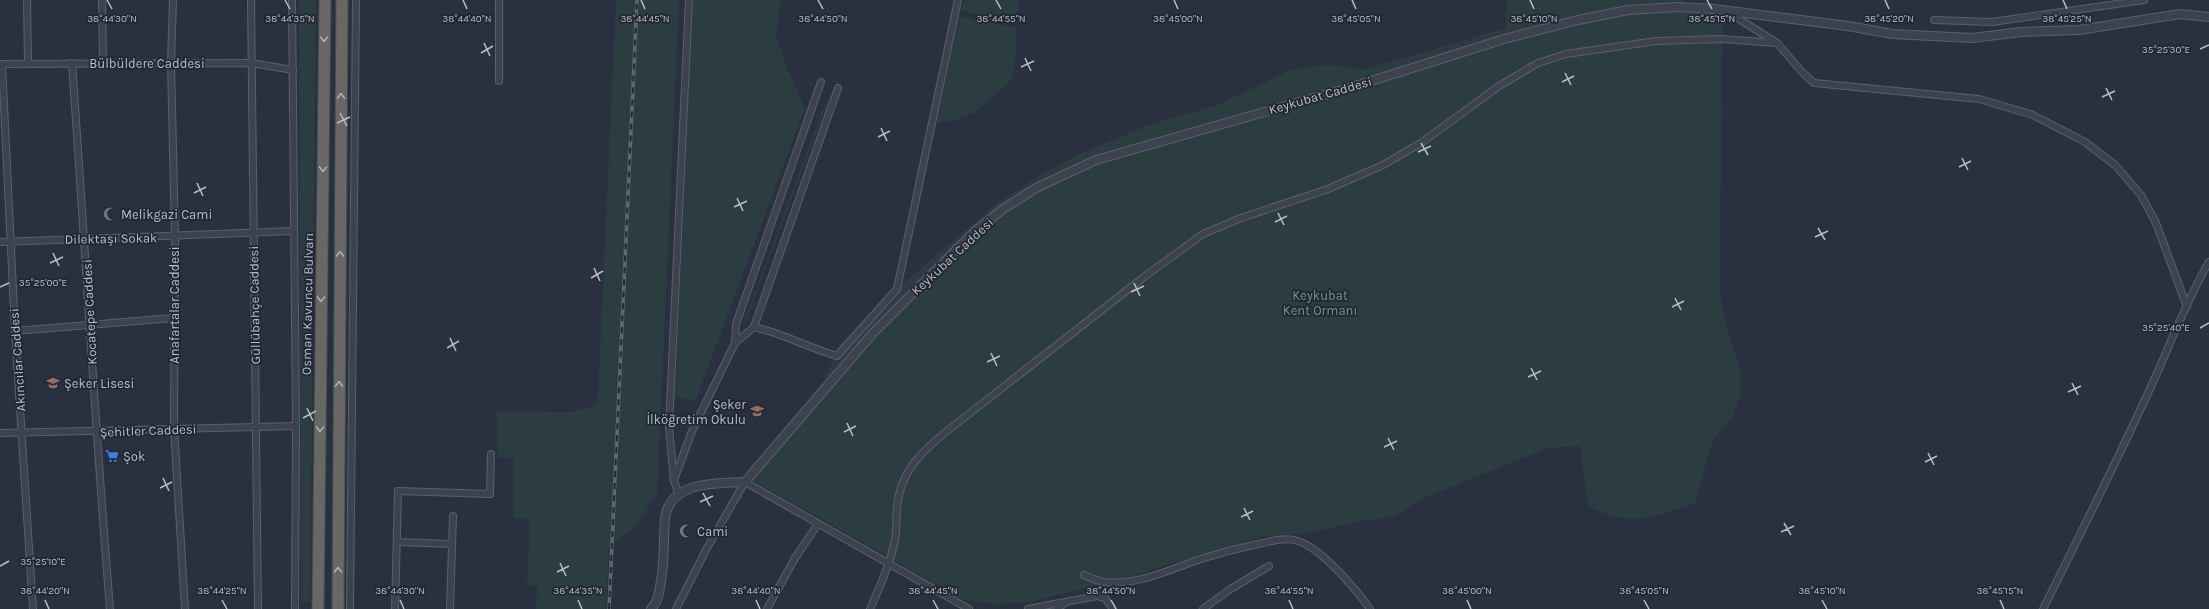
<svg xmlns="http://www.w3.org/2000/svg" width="2209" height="609" font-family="Karla,sans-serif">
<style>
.green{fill:#2c3d41}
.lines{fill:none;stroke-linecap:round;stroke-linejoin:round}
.minor-casing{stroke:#5a606c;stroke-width:8}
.tertiary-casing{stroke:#5a606c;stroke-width:10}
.trunk-casing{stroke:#474d59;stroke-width:13}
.minor{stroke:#3c424f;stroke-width:6}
.tertiary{stroke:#3c424f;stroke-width:8}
.trunk{stroke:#686764;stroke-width:11}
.rail-casing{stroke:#5f6675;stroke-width:3.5}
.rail{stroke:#212734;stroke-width:2;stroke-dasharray:6;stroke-linecap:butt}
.oneway{stroke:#adb1ba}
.ticks{fill:none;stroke:#b9bec9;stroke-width:1.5}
.labels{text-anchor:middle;stroke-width:3.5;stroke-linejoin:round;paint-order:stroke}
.street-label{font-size:13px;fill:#b9bec9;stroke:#212734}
.poi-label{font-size:13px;fill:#b9bec9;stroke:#212734;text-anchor:start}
.park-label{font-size:13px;fill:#73987f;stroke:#212734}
.ticks-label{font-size:10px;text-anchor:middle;fill:#b9bec9;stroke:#212734;stroke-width:3.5;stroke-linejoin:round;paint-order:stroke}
</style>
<rect width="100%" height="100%" fill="#29303f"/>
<!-- green -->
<g class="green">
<polygon points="299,0 316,0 310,602 301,602"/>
<polygon points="616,0 679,0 657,494 635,528 609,546 606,609 536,609 537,586 527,585 530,519 513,518 513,458 498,458 497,411 572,412 594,406 598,397"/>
<polygon points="693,0 781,0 776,35 787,68 805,108 695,402 675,396"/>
<path d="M965,0h53l1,11c-13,16 -41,3 -58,-1z"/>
<path d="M1507,0h174l41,21 -2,272 7,36 13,39 1,26 -10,25 -18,20 -18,64c-41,15 -65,25 -107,3l-8,-60 -33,2 -120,49 -33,19 -38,6 -52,12 -36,1 -154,46 -84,21 -37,2 -31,-5 -208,-118 -6,-11 75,-89 17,-36 52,-57 13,-6 86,-74 51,-34 40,-21 67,-28 71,-21 71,-34 31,-5 21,1 20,4 143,-42z"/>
<polygon points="959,16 1017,28 1015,65 1010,81 976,112 956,120 937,123"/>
<polygon points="825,104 827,104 745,324 743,324"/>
</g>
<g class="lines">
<!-- minor casing -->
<g class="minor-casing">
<g id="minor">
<polyline points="27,0 28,64"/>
<polyline points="102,0 103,63"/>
<polyline points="173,0 171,63 175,237 174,428 185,609"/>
<polyline points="251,0 258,609"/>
<polyline points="292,0 296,426 295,609"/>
<polyline points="1728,12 1777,43 1803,73 1814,83 1979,99 2033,115 2085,142 2115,165 2141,195 2156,223 2187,307"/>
<polyline points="1934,20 1992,22 2144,0"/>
<path d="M72,63c13,182 23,364 38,546"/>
<polyline points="0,64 251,63 293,70"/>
<polyline points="2,64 15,331 33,609"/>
<polyline points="499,81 499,0"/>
<polyline points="0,242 293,231"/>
<path d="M754,327c28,6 55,21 83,29l60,-67 61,-289"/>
<polyline points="15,331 173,318"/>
<polyline points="735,343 736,324 821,82"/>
<polyline points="0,433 296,426"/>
<polyline points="674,480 692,431 735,343 754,327 838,88"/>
<polyline points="679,495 674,481 669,427 689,0"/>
<polyline points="397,542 452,544"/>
<path d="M1084,575c7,3 13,6 20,7 31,4 63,-11 91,-21 21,-7 43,-13 64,-17 12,-3 27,-7 39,-3 24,8 57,47 72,68"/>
<polyline points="350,609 356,0"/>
<polyline points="395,609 398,491 490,494 491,454"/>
<polyline points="450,609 453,516"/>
<polyline points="676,609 707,548 745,482 969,609"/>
<polyline points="767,609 795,558 818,524"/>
<path d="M870,609c10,-23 20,-45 25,-69 2,-11 1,-22 2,-33 3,-35 24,-55 50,-76l197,-154 59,-43 38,-16 87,-29 55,-24 38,-22 78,-57 39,-23 28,-9 90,-13 66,-2 55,4"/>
<polyline points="1028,609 1097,596 1105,598 1113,609"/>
<polyline points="1057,609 1065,603"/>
<polyline points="1203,609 1229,590 1269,566"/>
<path d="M2043,609c36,-72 72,-144 106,-218 20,-43 36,-88 60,-129"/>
</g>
</g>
<!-- tertiary casing -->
<g class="tertiary-casing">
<path id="tertiary" d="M651,609c8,-8 8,-18 10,-28 4,-21 2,-41 4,-61 3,-39 51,-37 80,-38l128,-149 100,-100 30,-24 33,-21 60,-28 253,-72 155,-49 74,-19 50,-10 51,-3 35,2 134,17 44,8 80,4 49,-6 58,-2 101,-16 29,3"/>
</g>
<!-- trunk casing -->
<g class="trunk-casing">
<g id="trunk">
<polyline points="318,609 325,0"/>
<polyline points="338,609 342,0"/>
</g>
</g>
<!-- minor -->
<use href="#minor" class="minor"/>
<!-- tertiary -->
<use href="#tertiary" class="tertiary"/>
<!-- trunk -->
<use href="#trunk" class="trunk"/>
<!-- rail casing -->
<g class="rail-casing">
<polyline id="rail" points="609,609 637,0"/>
</g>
<!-- rail -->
<use href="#rail" class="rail"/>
</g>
<!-- one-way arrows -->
<defs><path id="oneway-chevron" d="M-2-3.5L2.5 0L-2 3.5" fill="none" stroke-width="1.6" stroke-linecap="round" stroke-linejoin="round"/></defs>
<g class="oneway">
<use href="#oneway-chevron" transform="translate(324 39) rotate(91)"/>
<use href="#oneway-chevron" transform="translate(341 96) rotate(-90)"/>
<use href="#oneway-chevron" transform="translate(323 169) rotate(91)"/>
<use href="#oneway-chevron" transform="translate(340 254) rotate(-90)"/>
<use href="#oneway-chevron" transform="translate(321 299) rotate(91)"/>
<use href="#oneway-chevron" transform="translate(339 384) rotate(-90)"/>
<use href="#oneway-chevron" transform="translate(320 429) rotate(91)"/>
<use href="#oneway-chevron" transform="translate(338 570) rotate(-90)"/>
</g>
<!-- ticks -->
<path class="ticks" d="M107,0l5,9M285,0l5,9M463,0l4,9M641,0l4,9M818,0l5,9M996,0l5,9M1174,0l4,9M1352,0l4,9M1530,0l4,9M1707,0l5,9M1885,0l4,9M2063,0l4,9M484,43l6,13M2200,49l9,-4M481,53l12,-7M1025,58l6,13M1021,67l13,-6M1565,73l6,12M1562,82l12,-6M2106,88l6,12M2102,97l13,-6M340,113l7,13M337,123l13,-6M881,128l6,13M878,137l12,-6M1421,143l7,12M1418,152l13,-6M1962,158l6,12M1959,167l12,-6M197,183l6,13M194,193l12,-6M737,198l6,13M734,207l13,-6M1278,213l6,12M1275,222l12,-6M1818,228l7,12M1815,237l13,-6M53,253l6,13M50,263l13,-6M594,268l6,13M591,278l12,-7M1134,283l6,13M0,287l9,-4M1131,292l13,-6M1675,298l6,12M1672,307l12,-6M2200,328l9,-5M450,338l6,13M447,348l12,-7M991,353l6,13M987,362l13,-6M1531,368l6,12M1528,377l13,-6M2072,383l6,12M2068,392l13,-6M307,408l6,13M303,418l13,-7M847,423l6,13M844,432l12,-6M1388,438l6,12M1384,447l13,-6M1928,453l6,12M1925,462l12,-6M163,478l6,13M160,488l12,-6M703,493l7,13M700,502l13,-6M1244,508l6,12M1241,517l12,-6M1784,523l7,12M1781,532l13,-6M560,563l6,13M0,566l9,-5M557,572l12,-6M45,600l4,9M222,600l5,9M400,600l4,9M578,600l4,9M756,600l4,9M933,600l5,9M1111,600l5,9M1289,600l4,9M1467,600l4,9M1644,600l5,9M1822,600l5,9M2000,600l4,9"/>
<!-- icons -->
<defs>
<g id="mosque-bare" transform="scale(1.08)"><path d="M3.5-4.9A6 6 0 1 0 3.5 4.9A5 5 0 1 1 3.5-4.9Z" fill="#6b7280" stroke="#212734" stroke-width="2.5" paint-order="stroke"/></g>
<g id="school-bare" transform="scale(1.08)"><path d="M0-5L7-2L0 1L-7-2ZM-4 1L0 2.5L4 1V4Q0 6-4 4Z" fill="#8d6e63" stroke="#212734" stroke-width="2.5" paint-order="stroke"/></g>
<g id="supermarket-bare" transform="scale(1.08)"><path d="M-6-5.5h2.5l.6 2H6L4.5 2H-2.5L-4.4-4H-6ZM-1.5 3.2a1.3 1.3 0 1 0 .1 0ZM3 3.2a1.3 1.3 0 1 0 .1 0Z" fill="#3f7fe0" stroke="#212734" stroke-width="2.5" paint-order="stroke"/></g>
</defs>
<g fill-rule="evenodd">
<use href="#mosque-bare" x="110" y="214"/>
<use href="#school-bare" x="53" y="383"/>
<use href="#school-bare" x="757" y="411"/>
<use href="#supermarket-bare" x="112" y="456"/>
<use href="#mosque-bare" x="686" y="531"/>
</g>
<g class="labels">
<!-- street labels -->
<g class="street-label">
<text x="147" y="68">Bülbüldere Caddesi</text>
<text transform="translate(1320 95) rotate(-16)" y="5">Keykubat Caddesi</text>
<text transform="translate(111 238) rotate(-1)" y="5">Dilektaşı Sokak</text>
<text transform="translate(952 256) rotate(-43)" y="5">Keykubat Caddesi</text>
<text transform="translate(307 304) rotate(-89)" y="5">Osman Kavuncu Bulvarı</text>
<text transform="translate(174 305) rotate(-90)" y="5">Anafartalar Caddesi</text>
<text transform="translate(254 305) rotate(-91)" y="5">Güllübahçe Caddesi</text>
<text transform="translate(89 312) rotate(-93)" y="5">Kocatepe Caddesi</text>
<text transform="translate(17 360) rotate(-94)" y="5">Akıncılar Caddesi</text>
<text transform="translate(148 430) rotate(-2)" y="5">Şehitler Caddesi</text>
</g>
<!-- poi labels -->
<g class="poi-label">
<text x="121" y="219">Melikgazi Cami</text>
<text x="64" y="388">Şeker Lisesi</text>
<text x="746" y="409" text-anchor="end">Şeker<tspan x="746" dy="15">İlköğretim Okulu</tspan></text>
<text x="123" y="461">Şok</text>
<text x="697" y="536">Cami</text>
</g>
<!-- park labels -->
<g class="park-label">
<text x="1320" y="300">Keykubat<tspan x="1320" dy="15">Kent Ormanı</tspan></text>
</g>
</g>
<g class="ticks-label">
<text x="1356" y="22">38°45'05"N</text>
<text x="1889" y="22">38°45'20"N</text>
<text x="112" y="22">38°44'30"N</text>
<text x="290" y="22">38°44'35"N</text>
<text x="467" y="22">38°44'40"N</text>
<text x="645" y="22">38°44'45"N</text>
<text x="823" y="22">38°44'50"N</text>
<text x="1001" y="22">38°44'55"N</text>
<text x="1178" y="22">38°45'00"N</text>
<text x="1534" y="22">38°45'10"N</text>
<text x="1712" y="22">38°45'15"N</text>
<text x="2067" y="22">38°45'25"N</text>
<text x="2166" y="53">35°25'30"E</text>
<text x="43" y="286">35°25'00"E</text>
<text x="2166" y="331">35°25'40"E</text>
<text x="43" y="565">35°25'10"E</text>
<text x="45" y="594">38°44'20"N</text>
<text x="222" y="594">38°44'25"N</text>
<text x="400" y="594">38°44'30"N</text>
<text x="578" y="594">38°44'35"N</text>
<text x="756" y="594">38°44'40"N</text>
<text x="933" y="594">38°44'45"N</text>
<text x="1111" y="594">38°44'50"N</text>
<text x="1289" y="594">38°44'55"N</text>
<text x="1467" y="594">38°45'00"N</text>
<text x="1644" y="594">38°45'05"N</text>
<text x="1822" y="594">38°45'10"N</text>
<text x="2000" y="594">38°45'15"N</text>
</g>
</svg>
